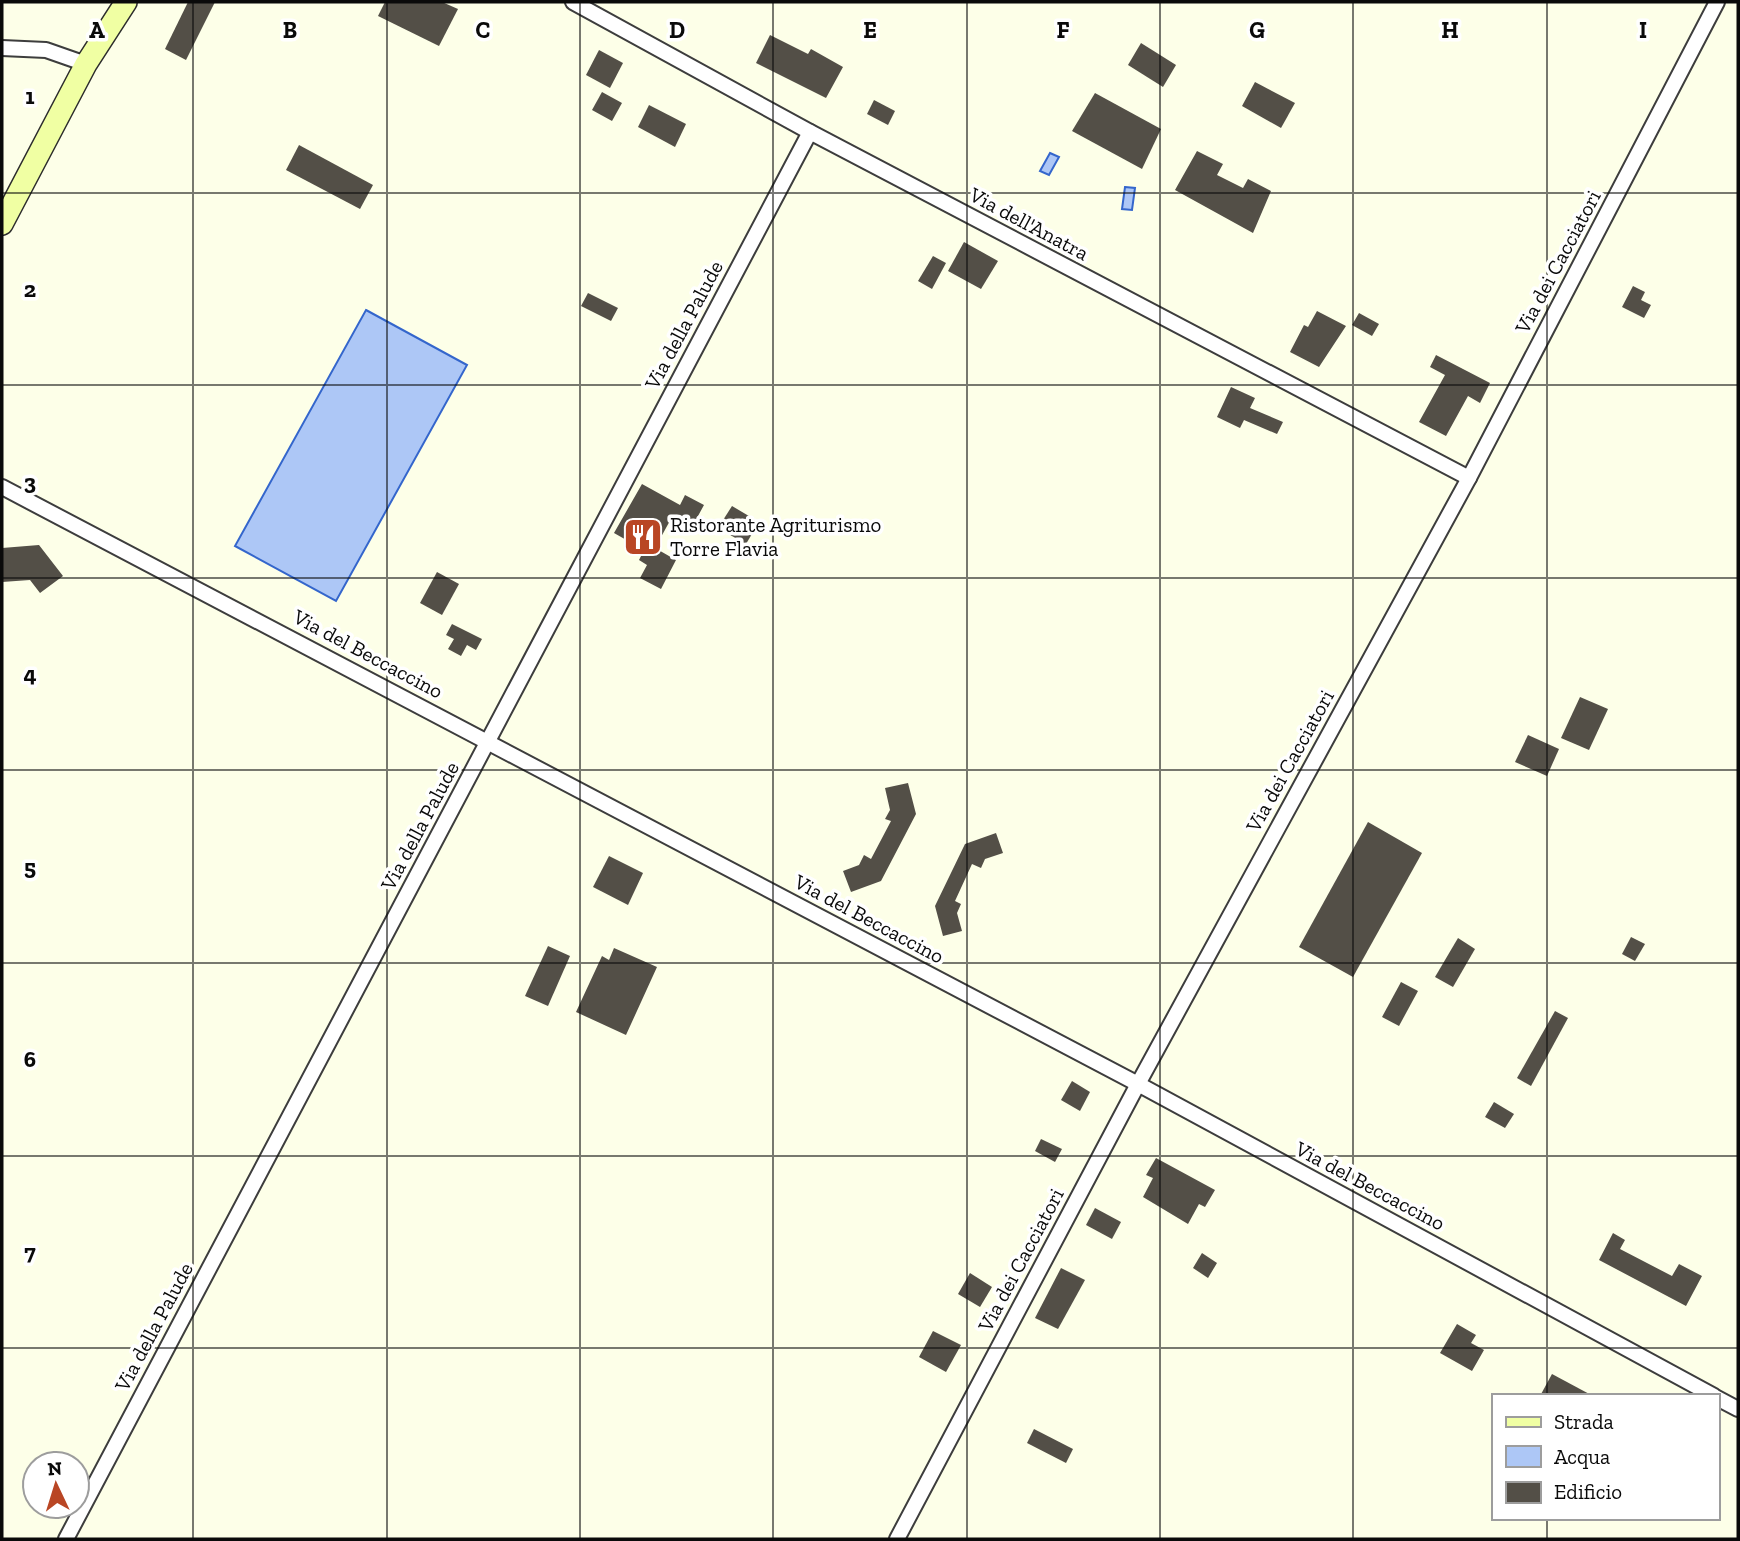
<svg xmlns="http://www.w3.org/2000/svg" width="1740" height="1541" font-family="'Zilla Slab',serif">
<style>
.water{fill:#adc7f6;stroke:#3466cc;stroke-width:2}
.building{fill:#534f47}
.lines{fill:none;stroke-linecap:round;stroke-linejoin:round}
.street-casing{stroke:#3d3d3d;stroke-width:18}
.secondary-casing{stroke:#2c2c2c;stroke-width:24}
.street{stroke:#fff;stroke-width:14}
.secondary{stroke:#f0ffa3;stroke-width:21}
.grid{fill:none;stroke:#0a0a0a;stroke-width:2;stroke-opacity:0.55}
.labels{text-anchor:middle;stroke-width:7;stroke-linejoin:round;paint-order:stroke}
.street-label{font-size:21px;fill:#0a0a0a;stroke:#fff}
.poi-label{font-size:21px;fill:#0a0a0a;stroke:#fff;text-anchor:start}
.grid-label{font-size:23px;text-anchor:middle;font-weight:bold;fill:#0a0a0a;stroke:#fff;stroke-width:7;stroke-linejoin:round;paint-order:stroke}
</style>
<rect width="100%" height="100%" fill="#fdffe8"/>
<!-- water -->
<g class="water">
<polygon points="1050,153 1059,157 1049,175 1040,171"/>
<polygon points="1125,187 1135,188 1132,210 1122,209"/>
<polygon points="366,310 467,365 336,601 235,546"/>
</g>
<!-- building -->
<g class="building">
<polygon points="188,2 215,2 186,60 165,49"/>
<polygon points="385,2 442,2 458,9 439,46 378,16"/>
<polygon points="770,35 808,54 811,49 843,67 826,98 756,63"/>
<polygon points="1141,43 1176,65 1163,87 1128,65"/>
<polygon points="599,50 623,63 610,88 586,75"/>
<polygon points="1255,82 1295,103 1281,128 1242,106"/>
<polygon points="602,92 622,103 612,121 592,110"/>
<polygon points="1095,93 1161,129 1142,169 1072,131"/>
<polygon points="874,100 895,111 888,125 867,114"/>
<polygon points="649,105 686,124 675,147 638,127"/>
<polygon points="299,145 373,185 360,209 286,170"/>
<polygon points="1197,151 1223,164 1217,175 1243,188 1248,179 1271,191 1253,233 1175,190"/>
<polygon points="964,242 998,261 981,289 948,271"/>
<polygon points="933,256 946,263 932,289 918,281"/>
<polygon points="1633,286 1645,292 1641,300 1651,305 1644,318 1622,307"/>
<polygon points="588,293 618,308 611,321 581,306"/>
<polygon points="1317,311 1346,326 1319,367 1290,352 1304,325 1308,327"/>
<polygon points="1359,313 1379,324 1372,336 1352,325"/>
<polygon points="1436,355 1490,383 1480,403 1468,396 1446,436 1419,422 1445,375 1430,367"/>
<polygon points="1231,387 1255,398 1250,408 1283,422 1277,434 1244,420 1240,428 1217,417"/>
<polygon points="642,484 680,505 685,495 704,505 692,527 672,517 655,548 676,560 661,589 640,578 647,565 639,560 644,550 614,533"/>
<polygon points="732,506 759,522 746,544 718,528"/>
<polygon points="39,545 63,576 40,593 30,580 2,582 2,548"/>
<polygon points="437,572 459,584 442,615 420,603"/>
<polygon points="452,624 482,639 476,650 467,645 461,656 448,649 454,639 446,635"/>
<polygon points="1580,697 1608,709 1589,750 1561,738"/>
<polygon points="1528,735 1559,749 1547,776 1515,762"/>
<polygon points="908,783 916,814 881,881 851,892 843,871 859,865 864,855 871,859 891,821 885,819 890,810 885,788"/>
<polygon points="1368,822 1422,853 1353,977 1299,947"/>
<polygon points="996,833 1003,853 985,859 981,868 972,864 955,901 961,904 957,913 962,931 943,936 935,906 965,844"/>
<polygon points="609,856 643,873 628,905 593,887"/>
<polygon points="1631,937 1645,944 1635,961 1622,954"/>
<polygon points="1458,938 1475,949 1453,987 1435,977"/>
<polygon points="548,946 570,956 548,1006 525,996"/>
<polygon points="614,948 657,967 626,1035 576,1012 602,956 609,960"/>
<polygon points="1401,982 1418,991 1399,1026 1382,1017"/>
<polygon points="1555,1011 1568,1018 1531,1086 1517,1078"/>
<polygon points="1072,1081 1090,1092 1080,1111 1061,1100"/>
<polygon points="1494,1102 1514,1114 1505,1128 1485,1117"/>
<polygon points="1041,1139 1062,1149 1055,1162 1035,1151"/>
<polygon points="1156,1158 1215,1190 1205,1207 1199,1204 1188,1224 1143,1197 1153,1178 1146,1175"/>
<polygon points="1095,1208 1121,1222 1112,1239 1086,1225"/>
<polygon points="1613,1233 1625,1240 1620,1249 1672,1276 1679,1264 1702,1276 1686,1306 1599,1260"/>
<polygon points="1202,1253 1217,1263 1208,1278 1193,1268"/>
<polygon points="1061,1268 1085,1280 1058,1329 1035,1318"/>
<polygon points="970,1273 992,1287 980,1307 958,1294"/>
<polygon points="1457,1324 1476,1335 1471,1343 1484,1350 1472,1371 1440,1353"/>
<polygon points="933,1331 961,1345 946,1372 919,1357"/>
<polygon points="1552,1374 1593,1396 1540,1396"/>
<polygon points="1034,1429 1073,1449 1066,1463 1027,1443"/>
</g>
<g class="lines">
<!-- street casing -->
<g class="street-casing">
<g id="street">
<polyline points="573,2 810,132 1469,478"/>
<polyline points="2,48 46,50 86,64"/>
<polyline points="2,487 1138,1084 1714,1396"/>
<polyline points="1717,1398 1738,1409"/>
<polyline points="66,1539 810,132"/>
<polyline points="897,1539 1138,1084 1469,478 1717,2"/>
</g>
</g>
<!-- secondary casing -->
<g class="secondary-casing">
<polyline id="secondary" points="2,224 86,64 126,2"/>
</g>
<!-- street -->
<use href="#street" class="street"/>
<!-- secondary -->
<use href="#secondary" class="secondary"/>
</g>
<!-- grid -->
<path class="grid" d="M193,2v1537M387,2v1537M580,2v1537M773,2v1537M967,2v1537M1160,2v1537M1353,2v1537M1547,2v1394M2,193h1736M2,385h1736M2,578h1736M2,770h1736M2,963h1736M2,1156h1736M2,1348h1736M1547,1518v21"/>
<!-- icons -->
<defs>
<g id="restaurant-square" transform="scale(2.0125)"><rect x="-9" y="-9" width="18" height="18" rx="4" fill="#b94624" stroke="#fff"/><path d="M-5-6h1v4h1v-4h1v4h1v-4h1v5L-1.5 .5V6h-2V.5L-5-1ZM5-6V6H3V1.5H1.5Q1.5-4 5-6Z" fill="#fff"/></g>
</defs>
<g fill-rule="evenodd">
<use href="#restaurant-square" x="643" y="537"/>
</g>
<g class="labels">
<!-- street labels -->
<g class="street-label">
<text transform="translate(1029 224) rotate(28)" y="7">Via dell'Anatra</text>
<text transform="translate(1558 262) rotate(-62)" y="7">Via dei Cacciatori</text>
<text transform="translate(684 325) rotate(-62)" y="7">Via della Palude</text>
<text transform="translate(368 654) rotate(28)" y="7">Via del Beccaccino</text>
<text transform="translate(1290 761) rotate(-61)" y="7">Via dei Cacciatori</text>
<text transform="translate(420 826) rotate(-62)" y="7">Via della Palude</text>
<text transform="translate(869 919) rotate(28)" y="7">Via del Beccaccino</text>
<text transform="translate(1370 1186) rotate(28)" y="7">Via del Beccaccino</text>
<text transform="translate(1021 1260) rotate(-62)" y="7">Via dei Cacciatori</text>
<text transform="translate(154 1327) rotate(-62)" y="7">Via della Palude</text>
</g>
<!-- poi labels -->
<g class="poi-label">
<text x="670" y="532">Ristorante Agriturismo<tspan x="670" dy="24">Torre Flavia</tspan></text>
</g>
</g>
<g class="grid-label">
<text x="97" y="38">A</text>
<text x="290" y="38">B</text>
<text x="483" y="38">C</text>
<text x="677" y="38">D</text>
<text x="870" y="38">E</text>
<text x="1063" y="38">F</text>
<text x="1257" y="38">G</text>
<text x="1450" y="38">H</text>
<text x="1643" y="38">I</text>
<text x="30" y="104">1</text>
<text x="30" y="297">2</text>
<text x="30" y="490">3</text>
<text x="30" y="682">4</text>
<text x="30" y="875">5</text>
<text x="30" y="1067">6</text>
<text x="30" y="1260">7</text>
</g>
<!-- border -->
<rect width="1740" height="1541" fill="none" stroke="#0a0a0a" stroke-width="7"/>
<!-- legend -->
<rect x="1492" y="1394" width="228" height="126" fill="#ffffff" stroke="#9d9d9d" stroke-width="2"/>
<rect x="1506" y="1417" width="35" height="10" fill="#f0ffa3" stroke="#9d9d9d" stroke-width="2"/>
<text x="1554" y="1429" font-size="21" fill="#0a0a0a">Strada</text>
<rect x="1506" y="1446" width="35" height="21" fill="#adc7f6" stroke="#9d9d9d" stroke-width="2"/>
<text x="1554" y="1464" font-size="21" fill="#0a0a0a">Acqua</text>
<rect x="1506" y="1482" width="35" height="21" fill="#534f47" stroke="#9d9d9d" stroke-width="2"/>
<text x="1554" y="1499" font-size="21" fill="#0a0a0a">Edificio</text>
<!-- north arrow -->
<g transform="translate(56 1485) rotate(356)"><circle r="33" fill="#ffffff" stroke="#9d9d9d" stroke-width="2"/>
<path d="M0-5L12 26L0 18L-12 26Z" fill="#b94624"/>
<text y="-10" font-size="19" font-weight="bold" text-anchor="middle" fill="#0a0a0a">N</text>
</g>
</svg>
